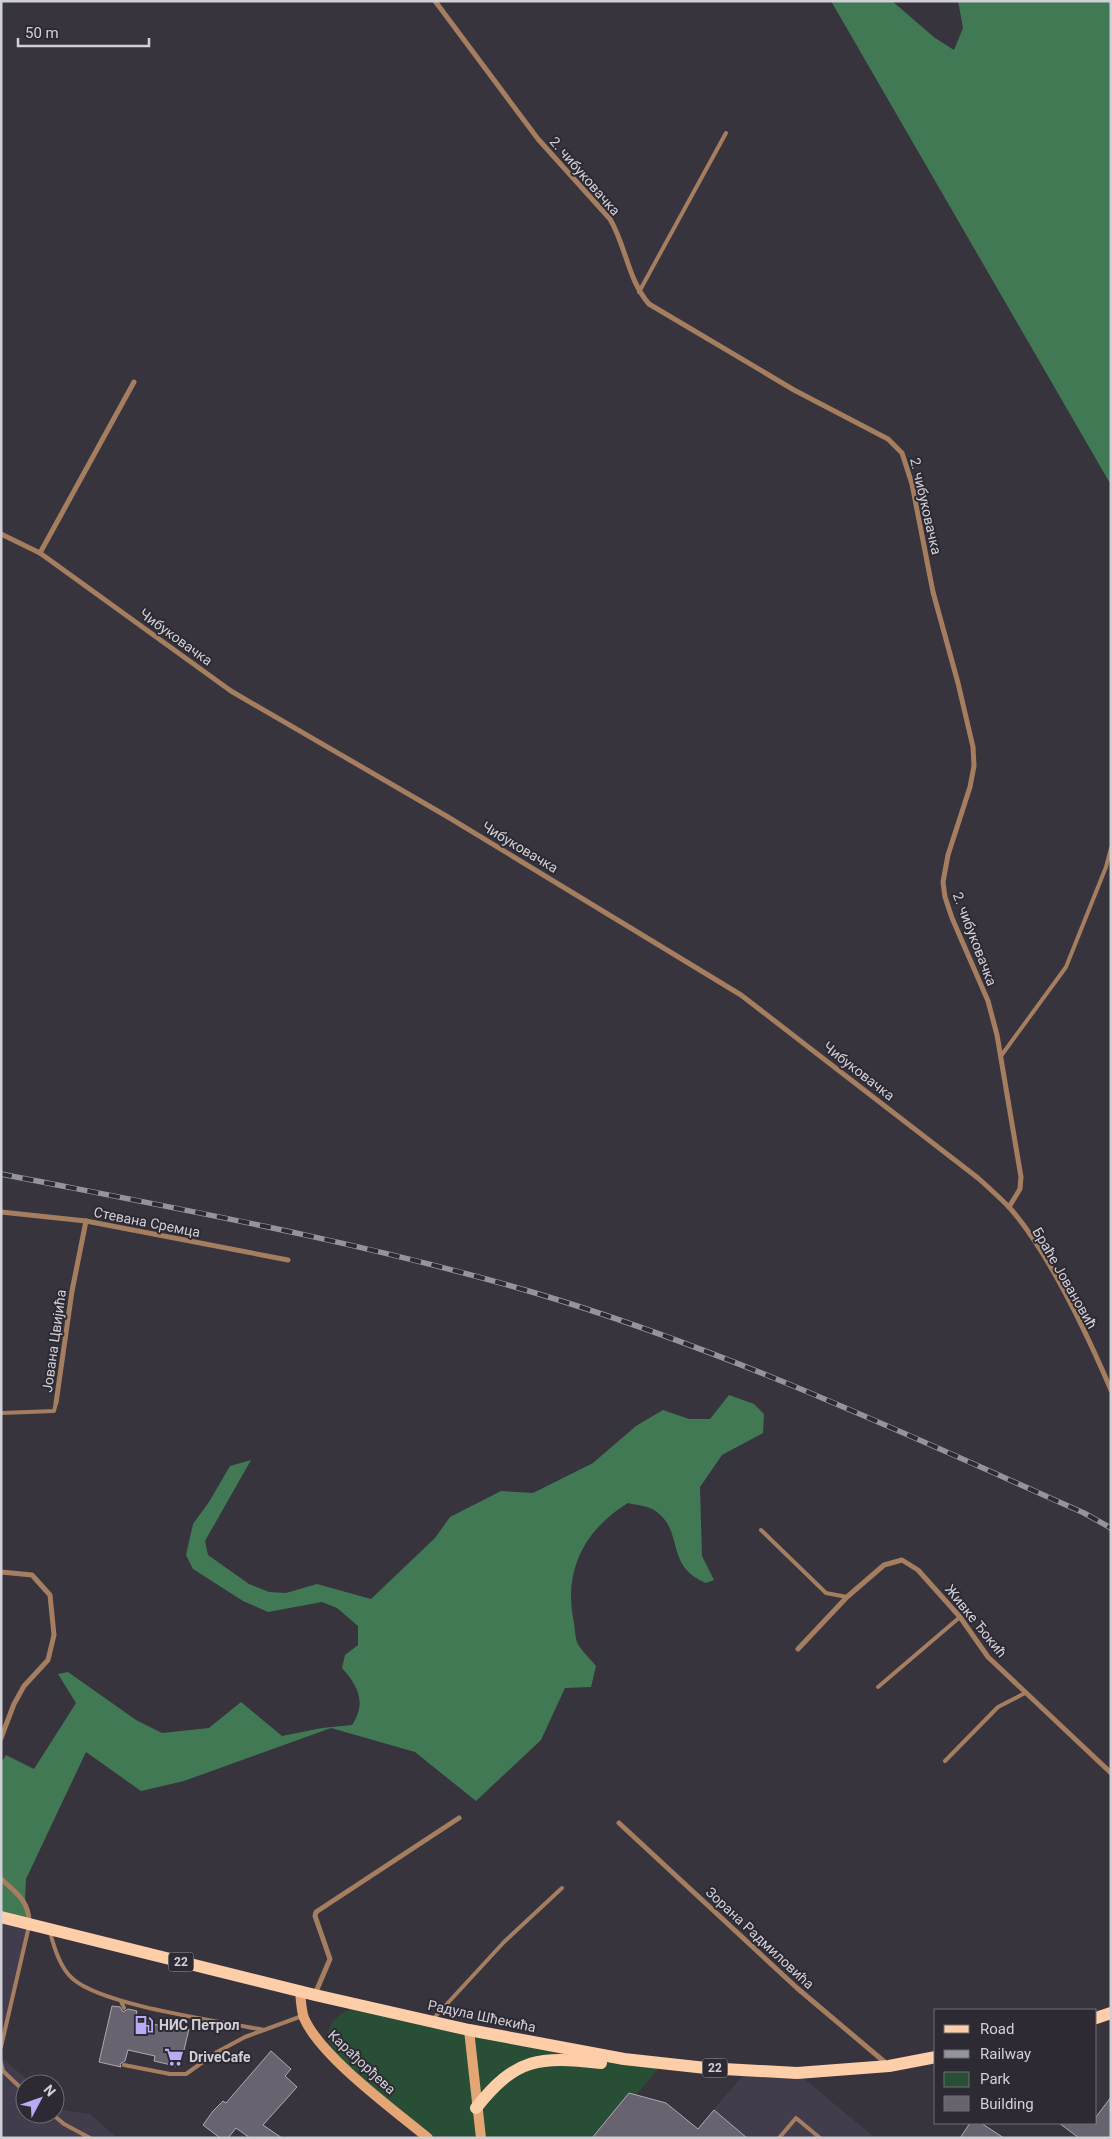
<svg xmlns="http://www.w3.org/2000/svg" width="1112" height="2139" font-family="Roboto,sans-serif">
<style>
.built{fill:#423d4d}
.green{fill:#284f36}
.forest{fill:#417955}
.building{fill:#67636f;stroke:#ada9b5}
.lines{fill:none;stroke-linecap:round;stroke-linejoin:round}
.lane{stroke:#a57e60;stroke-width:4}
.street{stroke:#a57e60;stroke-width:5}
.secondary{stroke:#e4a675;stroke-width:10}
.primary{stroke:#fecea8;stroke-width:12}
.rail-casing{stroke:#95939b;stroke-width:5.5}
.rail{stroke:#2d2a34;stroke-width:4;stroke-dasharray:11;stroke-linecap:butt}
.labels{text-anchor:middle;stroke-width:4;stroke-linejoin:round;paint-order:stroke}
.shield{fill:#2d2a34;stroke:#a09ea6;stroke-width:1}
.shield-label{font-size:12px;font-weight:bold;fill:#d2d0d7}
.street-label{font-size:14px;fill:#d2d0d7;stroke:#2d2a34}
.poi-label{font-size:14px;font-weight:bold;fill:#d2d0d7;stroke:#2d2a34;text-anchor:start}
</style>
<rect width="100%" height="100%" fill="#37343e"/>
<!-- built -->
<g class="built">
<polygon points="1,1917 29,1924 1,2048"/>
<polygon points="1,2057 32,2084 25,2084 25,2114 55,2114 55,2103 63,2110 90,2114 117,2138 1,2138"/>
<polygon points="747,2071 797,2073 875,2138 689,2138"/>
</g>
<!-- green -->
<path class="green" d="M361,2005l302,58 -64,75h-171l-90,-78 -11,-23c6,-22 14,-24 34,-32z"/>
<!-- forest -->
<g class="forest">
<polygon points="831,1 892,1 935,38 954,50 963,28 958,1 1111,1 1111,485"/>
<path d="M729,1395l25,9 10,10 -1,19 -41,22 -22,32 2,69 12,24 -8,3c-43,-18 -20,-52 -52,-73 -6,-4 -18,-5 -26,-7 -44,27 -65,68 -54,120 1,7 1,17 5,23 5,7 12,14 17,20l-5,21 -26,1 -24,52 -65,61 -61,-49 -84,-24 -147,53 -43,10 -55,-39 -60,127 -1,22 4,23 -28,-7v-154l5,-8 28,14 42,-66 -18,-29 10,-2 68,48 26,13 47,-5 32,-26 41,34 40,-8 30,-3c15,-22 6,-39 -10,-57l3,-13 13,-10v-19l-21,-18 -15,-6 -54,10 -25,-11 -50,-32 -7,-14 7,-31 16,-22 21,-36 21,-6 -46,81 3,14 41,29 20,8 17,1 31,-9 54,15 64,-61 15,-21 51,-26 32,2 60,-30 43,-37 27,-16 26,9h21z"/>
</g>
<!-- building -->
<g class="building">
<polygon points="112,2006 120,2007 123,2012 128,2009 137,2011 135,2020 162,2026 162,2023 189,2029 180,2067 154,2061 155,2056 128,2050 125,2061 120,2064 121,2067 99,2062"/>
<polygon points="271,2051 291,2069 285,2076 297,2087 263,2125 282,2138 250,2138 236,2128 228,2138 220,2138 203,2125 213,2111 223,2101 226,2103"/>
<polygon points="629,2093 666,2103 698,2129 714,2110 747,2138 592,2138"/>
<polygon points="1111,2097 1111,2138 1079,2138 1059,2123 1096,2123 1096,2117"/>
<polygon points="970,2123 981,2123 1004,2138 960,2138"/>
</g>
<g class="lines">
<!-- lane -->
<g class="lane">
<polyline points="639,292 726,133"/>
<polyline points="1001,1056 1066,967 1106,867 1111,848"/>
<polyline points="1,1413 54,1411 56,1403"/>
<polyline points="761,1530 826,1593 847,1597"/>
<polyline points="878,1687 960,1617"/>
<polyline points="945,1761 998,1707 1025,1693"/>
<path d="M50,1932c4,15 10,36 23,47 31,27 147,42 191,51"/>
<polyline points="121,2001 124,2008"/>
<polyline points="433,2019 504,1942 562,1888"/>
<polyline points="1,2047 29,1926"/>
<polyline points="1,2063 3,2071 25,2092"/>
<polyline points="124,2065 170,2074 186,2074 217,2052 245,2037 302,2016"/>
<polyline points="52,2114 64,2124 90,2138"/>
<polyline points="779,2138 796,2118 820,2138"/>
</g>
<!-- street -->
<g class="street">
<path d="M435,1l103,138 72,80c16,27 18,61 39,85l145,86 94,49 14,14 10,31 21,108 25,91 15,64 1,19 -4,21 -22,68 -5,27 2,15 7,21 36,83 9,34 24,142 -1,12 -11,18"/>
<path d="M1,534l39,19 191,138 217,126 293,178 237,183c10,9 21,19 31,29 40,45 78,127 102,183"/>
<polyline points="40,553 134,382"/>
<polyline points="1,1212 86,1221 288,1260"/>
<polyline points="56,1403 72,1291 86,1221"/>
<polyline points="1,1572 32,1575 50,1595 54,1635 48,1660 24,1686 14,1704 1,1738"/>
<polyline points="798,1649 847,1597 884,1565 902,1560 918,1570 960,1617 988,1657 1111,1773"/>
<polyline points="619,1823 797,1988 887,2064"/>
<path d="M1,1879c15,13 29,23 28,45"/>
<polyline points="315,1994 330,1959 315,1916 316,1912 459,1818"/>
</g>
<!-- secondary -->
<g class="secondary">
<path d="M300,1991c1,9 1,19 4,27 17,39 90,92 124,120"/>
<polyline points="469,2030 481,2138"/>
</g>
<!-- primary -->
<g class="primary">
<polyline points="1,1917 315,1995 469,2030 624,2059 706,2068 797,2073 889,2066 936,2057"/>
<polyline points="1096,2018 1111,2013"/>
<path d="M476,2108c40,-51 64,-52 125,-45"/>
</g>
<!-- rail casing -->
<g class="rail-casing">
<path id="rail" d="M1,1174c178,35 357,67 531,118 190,56 371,141 552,221l27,15"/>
</g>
<!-- rail -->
<use href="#rail" class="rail"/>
</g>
<!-- icons -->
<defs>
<g id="fuel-bare" transform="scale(1.5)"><path d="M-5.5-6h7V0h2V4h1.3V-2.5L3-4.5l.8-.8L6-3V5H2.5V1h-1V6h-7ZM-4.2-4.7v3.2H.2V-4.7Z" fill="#bbaaf6" stroke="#2d2a34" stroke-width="2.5" paint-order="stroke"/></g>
<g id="supermarket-bare" transform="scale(1.5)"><path d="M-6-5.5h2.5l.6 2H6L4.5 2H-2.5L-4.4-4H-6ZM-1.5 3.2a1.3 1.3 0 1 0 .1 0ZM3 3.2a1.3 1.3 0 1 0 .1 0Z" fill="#bbaaf6" stroke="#2d2a34" stroke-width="2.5" paint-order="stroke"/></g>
</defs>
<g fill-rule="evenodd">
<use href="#fuel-bare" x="144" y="2025"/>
<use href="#supermarket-bare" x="174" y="2057"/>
</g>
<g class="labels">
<!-- shield labels -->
<g class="shield">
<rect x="168.5" y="1952.5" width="25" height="19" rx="4"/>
<rect x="702.5" y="2058.5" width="25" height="19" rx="4"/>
</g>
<g class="shield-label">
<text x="181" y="1966">22</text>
<text x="715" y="2072">22</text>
</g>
<!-- street labels -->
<g class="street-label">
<text transform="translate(585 176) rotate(49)" y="5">2. чибуковачка</text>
<text transform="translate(926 506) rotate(77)" y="5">2. чибуковачка</text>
<text transform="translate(176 637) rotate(36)" y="5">Чибуковачка</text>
<text transform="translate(520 847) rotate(31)" y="5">Чибуковачка</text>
<text transform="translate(975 939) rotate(69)" y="5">2. чибуковачка</text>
<text transform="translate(859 1071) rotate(38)" y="5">Чибуковачка</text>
<text transform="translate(147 1222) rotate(11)" y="5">Стевана Сремца</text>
<text transform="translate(1065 1278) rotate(60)" y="5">Браће Јовановић</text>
<text transform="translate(54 1341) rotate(-82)" y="5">Јована Цвијића</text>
<text transform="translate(976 1621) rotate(51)" y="5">Живке Ђокић</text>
<text transform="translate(760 1938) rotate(43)" y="5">Зорана Радмиловића</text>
<text transform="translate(482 2016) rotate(12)" y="5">Радула Шћекића</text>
<text transform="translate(362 2062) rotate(43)" y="5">Карађорђева</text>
</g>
<!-- poi labels -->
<g class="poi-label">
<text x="159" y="2030">НИС Петрол</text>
<text x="189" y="2062">DriveCafe</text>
</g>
</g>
<!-- border -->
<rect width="1112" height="2139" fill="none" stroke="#d2d0d7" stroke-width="5"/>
<!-- legend -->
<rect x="934" y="2009" width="162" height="115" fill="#2d2a34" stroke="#6f6c75"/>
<rect x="944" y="2025" width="25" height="8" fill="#fecea8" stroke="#6f6c75"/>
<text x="980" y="2034" font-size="15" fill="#d2d0d7">Road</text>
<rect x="944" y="2050" width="25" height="8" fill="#95939b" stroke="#6f6c75"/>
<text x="980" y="2059" font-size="15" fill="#d2d0d7">Railway</text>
<rect x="944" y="2072" width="25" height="15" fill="#284f36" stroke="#6f6c75"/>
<text x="980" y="2084" font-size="15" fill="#d2d0d7">Park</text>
<rect x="944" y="2096" width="25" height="15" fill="#67636f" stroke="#6f6c75"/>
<text x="980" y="2109" font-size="15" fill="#d2d0d7">Building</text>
<!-- north arrow -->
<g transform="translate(40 2099) rotate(49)"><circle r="24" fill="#2d2a34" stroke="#6f6c75"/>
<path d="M0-4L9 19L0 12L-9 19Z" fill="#bbaaf6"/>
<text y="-8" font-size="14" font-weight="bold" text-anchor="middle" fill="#d2d0d7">N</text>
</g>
<!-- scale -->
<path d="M18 38v8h131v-8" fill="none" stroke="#d2d0d7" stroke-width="2.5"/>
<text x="25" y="38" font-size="15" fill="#d2d0d7" stroke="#2d2a34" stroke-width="4" paint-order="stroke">50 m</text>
</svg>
